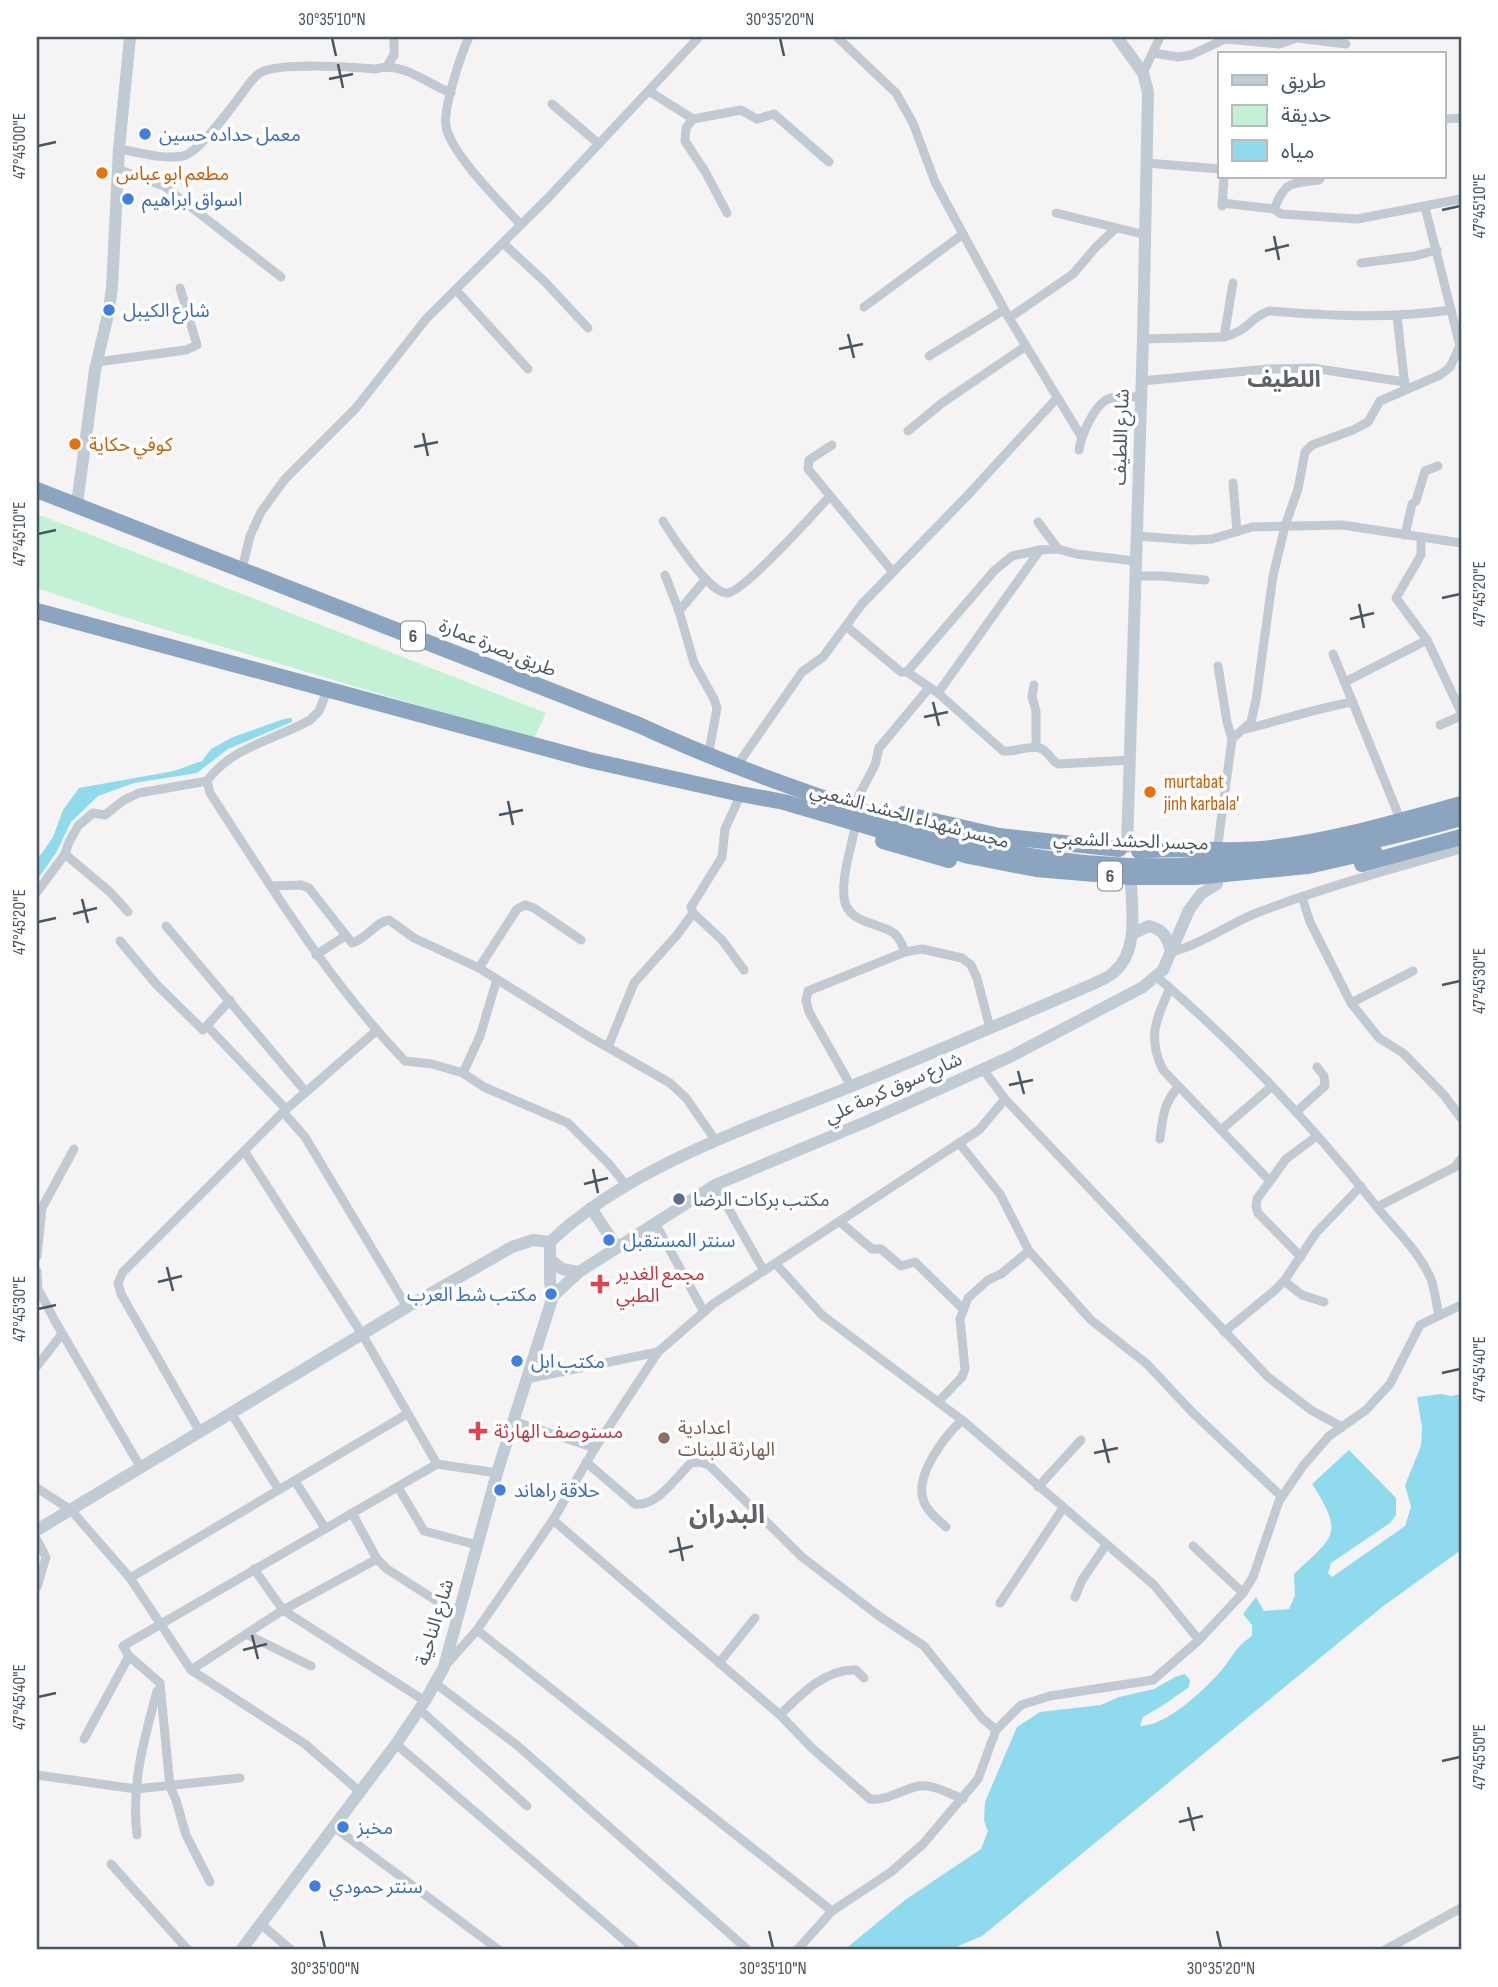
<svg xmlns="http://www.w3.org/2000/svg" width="1498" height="1987" font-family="'Sofia Sans Condensed','Noto Sans Arabic',sans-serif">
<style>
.green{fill:#c3f1d5}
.water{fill:#90daee}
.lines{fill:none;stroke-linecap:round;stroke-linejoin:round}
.street{stroke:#c1cad2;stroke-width:9}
.secondary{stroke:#c1cbd6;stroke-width:12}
.highway{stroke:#8ba5c1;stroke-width:16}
.ticks{fill:none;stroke:#4a5661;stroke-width:2.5}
.shop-dot{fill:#3f7fe0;stroke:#fff;stroke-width:2.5}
.food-dot{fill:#e8710a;stroke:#fff;stroke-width:2.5}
.service-dot{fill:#5c6f8a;stroke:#fff;stroke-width:2.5}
.health-dot{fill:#e0444e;stroke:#fff;stroke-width:2.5}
.education-dot{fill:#8d6e63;stroke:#fff;stroke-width:2.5}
.labels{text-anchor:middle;stroke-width:7;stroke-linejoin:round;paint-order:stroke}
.shield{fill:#fff;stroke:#808990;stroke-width:2}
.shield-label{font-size:18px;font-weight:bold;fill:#4a5661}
.shop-label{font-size:19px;fill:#366cbe;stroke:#fff;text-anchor:start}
.food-label{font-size:19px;fill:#c56008;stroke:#fff;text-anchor:start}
.street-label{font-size:19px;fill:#4a5661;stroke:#fff}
.service-label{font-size:19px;fill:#4e5e75;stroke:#fff;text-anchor:start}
.health-label{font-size:19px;fill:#be3a42;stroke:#fff;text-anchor:start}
.education-label{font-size:19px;fill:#785e54;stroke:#fff;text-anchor:start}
.quarter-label{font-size:23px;font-weight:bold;fill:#5f6368;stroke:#fff}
.district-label{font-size:26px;font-weight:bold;fill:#5f6368;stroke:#fff}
.neatline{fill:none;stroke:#4a5661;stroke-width:2.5}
.ticks-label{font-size:18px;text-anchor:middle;fill:#4a5661}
</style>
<rect width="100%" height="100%" fill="#f5f3f3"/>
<!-- green -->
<polygon class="green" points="37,514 546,713 533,740 114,614 37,588"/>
<!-- water -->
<g class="water">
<polygon points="292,718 292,722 228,749 197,773 134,783 98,796 71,822 56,853 37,880 37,860 53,837 63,810 79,788 174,771 202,761 211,749 233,737 284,719"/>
<path d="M1441,1394l10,2 10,-2v156l-79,57 -400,329 -33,14h-105l61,-50 76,-51 7,-18 -4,-10 1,-19 32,-75 23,-15 61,-7 18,-8 35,-8 21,-12 10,-3 5,6 -1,7 -27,19 -19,11 -3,9c26,0 63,-35 80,-54 13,-15 14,-24 32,-36v-11l-9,-11 13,-17 8,14 25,-2 6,-13 -1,-22c40,-38 51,-39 18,-90l37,-34 47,48v17l-6,8 -59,40 -3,10 4,4 73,-51 6,-19 -6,-22 16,-39 1,-19 -5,-30z"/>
</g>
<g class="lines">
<!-- street -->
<g class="street">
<path d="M469,37c-8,17 -26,71 -23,89 4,27 56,78 75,99"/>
<polyline points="837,37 896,93 913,123 935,182 963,234 1009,318 1081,436"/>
<polyline points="1153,53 1178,57 1191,55 1225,39 1279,44 1297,38 1346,44"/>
<polyline points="387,66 394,55 394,37"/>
<polyline points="1143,73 1160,37"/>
<polyline points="649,91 693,119 741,110 757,119 774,114 829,162"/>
<polyline points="552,104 599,144"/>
<polyline points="693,119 686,128 685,141 706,173 727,213"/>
<polyline points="1444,119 1461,118"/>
<path d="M119,149c19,3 44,11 64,7 18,-4 56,-59 69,-76 3,-2 5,-6 8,-7 18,-11 93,-6 116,-4 26,-8 52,15 75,24"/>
<polyline points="1146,163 1220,169"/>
<polyline points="117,169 164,186 281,277"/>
<polyline points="1222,203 1274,209 1281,214 1357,219 1461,199"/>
<polyline points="1222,206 1224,177"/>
<path d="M1274,209c12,-29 16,-25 45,-29l2,-3"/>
<polyline points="1056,213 1146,235"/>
<polyline points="503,243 545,282 588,328"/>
<polyline points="1361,263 1415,256 1437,250"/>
<polyline points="456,290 528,369"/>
<polyline points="864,307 963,234"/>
<polyline points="1397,316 1405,387"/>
<polyline points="1009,318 1073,274 1096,247 1115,229"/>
<polyline points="1224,337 1233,283"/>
<path d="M1143,339l81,-2c23,-5 28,-21 45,-26 61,5 120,8 182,-1"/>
<polyline points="929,356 1004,310"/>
<polyline points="97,362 186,350 197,345 180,288"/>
<polyline points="1141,381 1268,369 1312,368 1405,382"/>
<polyline points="908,431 942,403 1026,346"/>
<polyline points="832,445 809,460 808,469 893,572"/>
<path d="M1079,450c2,-14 14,-42 27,-50 9,-5 24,-3 34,-3"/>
<polyline points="1233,483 1237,532"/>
<path d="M663,521c9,15 46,72 64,72 16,0 88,-81 103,-97"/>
<polyline points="1038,522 1058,549"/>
<polyline points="1405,535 1412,504 1416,501 1425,471 1438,466"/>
<polyline points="1136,536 1192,540 1212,539 1252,527 1342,525 1461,543"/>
<polyline points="1421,537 1421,555 1396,598 1427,640 1461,712"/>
<polyline points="242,569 250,536 261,512 285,479 356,408 426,319 547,199 699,37"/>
<polyline points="665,575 679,611 694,663 714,699 717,708 708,757"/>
<polyline points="1135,576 1162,576 1205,580"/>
<polyline points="679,611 705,580"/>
<path d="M846,626l55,46h6l31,21 65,58c12,1 27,-6 37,-3 8,3 11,12 18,16l73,-4"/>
<polyline points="1333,654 1401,821"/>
<polyline points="1218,666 1227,722 1232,739"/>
<polyline points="907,672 994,571 1012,556 1040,550 1058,549 1076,554 1135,561"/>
<polyline points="1345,682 1427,640"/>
<polyline points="1034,685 1032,697 1036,711 1036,747"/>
<polyline points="938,693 1040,550"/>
<polyline points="1440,725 1461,716"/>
<path d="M1246,729c36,-9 71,-21 107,-27"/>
<polyline points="736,767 802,672 823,657 862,604 967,496 1057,398"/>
<path d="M207,781l3,12c61,93 118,188 195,268l27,3 31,9 21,14 84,36 41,41 17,21"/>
<polyline points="741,794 725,829 722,857 691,907 693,913 722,940 744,970"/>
<polyline points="857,799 875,765 879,748 929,688"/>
<path d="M854,832c-4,20 -12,44 -10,65 2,26 33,25 50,36 6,5 8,12 11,19"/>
<polyline points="1217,851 1232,739 1251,722 1256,700 1273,576 1285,526 1298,489 1305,452 1312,445 1353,430 1368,422 1380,401 1440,375 1450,367 1460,346 1425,207"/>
<polyline points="65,854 111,893 128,912"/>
<path d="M271,886l30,-1 8,3 43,55c15,-4 23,-21 37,-23l25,18 65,30 109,68 82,47 16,15 30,43"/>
<path d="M37,892l28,-38 4,-12 9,-16 15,-13 12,2 19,-15 15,-7 68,-12c24,-34 68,-41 103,-61l9,-9 8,-20"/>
<polyline points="1302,897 1310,922 1351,1003 1379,1038 1403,1053 1444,1095 1461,1118"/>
<polyline points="166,926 306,1092"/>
<polyline points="120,941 156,984 203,1030 230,1000"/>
<path d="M1171,952c29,-7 55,-26 83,-38 67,-26 138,-45 207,-65"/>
<polyline points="316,955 345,936"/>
<polyline points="479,968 517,909 525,905 534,908 581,940"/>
<path d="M1157,977c80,68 154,147 220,230 18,23 42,44 54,72 4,11 5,25 8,36"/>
<path d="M1170,988c-14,31 -23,50 -7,82l106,110"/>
<polyline points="1351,1003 1413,971"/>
<polyline points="208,1027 286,1109"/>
<polyline points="608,1047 634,983 677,935 693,913"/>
<polyline points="982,1068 1005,1099 1268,1377 1311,1410 1342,1427"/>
<polyline points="463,1073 480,1036 497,979"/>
<polyline points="851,1086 809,1012 806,1001 808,991 905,952 922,949 962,958 971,965 977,978 990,1028"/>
<polyline points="283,1112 305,1137 407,1307"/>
<polyline points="1296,1112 1325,1086 1324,1076 1317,1067"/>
<polyline points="1221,1130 1271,1087"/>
<path d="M1160,1139c3,-23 3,-34 18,-52"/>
<polyline points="959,1143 1000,1194 1029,1251 1091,1320 1147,1364 1192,1412 1281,1496"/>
<polyline points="245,1152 362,1334 437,1464 497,1473"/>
<polyline points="715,1185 764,1271"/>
<polyline points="1377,1207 1455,1167 1461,1159"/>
<polyline points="840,1222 872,1249 881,1249 901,1266 915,1262 962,1308"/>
<polyline points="655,1223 704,1312"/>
<polyline points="37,1256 42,1208 74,1149"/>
<polyline points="1301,1257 1258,1213 1256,1206 1257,1199 1286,1159 1317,1136"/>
<polyline points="776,1264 822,1315 962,1420 1154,1585 1199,1640"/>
<polyline points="37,1271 38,1289 55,1321 141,1468"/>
<polyline points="1284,1281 1302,1295 1324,1302"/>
<polyline points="1224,1332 1274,1291 1284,1281 1316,1233 1361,1186"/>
<polyline points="37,1366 62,1334"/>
<polyline points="526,1379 658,1352"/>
<polyline points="938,1402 962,1377 965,1369 960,1319 968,1298 988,1280 1001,1274 1029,1251"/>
<polyline points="231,1413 279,1490"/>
<polyline points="513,1421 595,1448"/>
<polyline points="200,1432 121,1294 118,1283 123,1272 283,1112 376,1031"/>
<path d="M586,1462l49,42c22,3 41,-27 56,-41l8,-1 10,3 93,92 77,59 45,30 58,72 14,12"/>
<polyline points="295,1481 325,1528"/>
<polyline points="398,1487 424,1531 477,1545"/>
<polyline points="1038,1487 1081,1440"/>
<polyline points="37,1488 71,1510 130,1578 191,1670 305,1744 359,1791"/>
<polyline points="352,1513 377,1559"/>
<path d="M553,1520l227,195 33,34 57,50c17,2 33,-10 49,-13 14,-2 31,8 44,13"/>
<path d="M946,1527c-7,-6 -19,-16 -22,-25 -11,-25 20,-65 38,-82"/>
<polyline points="37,1540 46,1557 37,1587"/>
<polyline points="1193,1546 1243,1593"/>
<polyline points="254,1569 283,1610 425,1701"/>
<polyline points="130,1578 407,1414"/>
<polyline points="1075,1597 1082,1580 1106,1545"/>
<polyline points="1000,1603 1063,1508"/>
<polyline points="477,1630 832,1911"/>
<polyline points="248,1635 311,1666"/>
<polyline points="719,1663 755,1618"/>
<polyline points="445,1666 477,1630 553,1520 595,1448 658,1352 713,1304 979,1130 1005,1099"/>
<polyline points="191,1670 283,1610 377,1559 387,1569 457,1614"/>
<polyline points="435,1683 518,1746 748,1950"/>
<polyline points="419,1709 527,1806"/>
<path d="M780,1715c20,-20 46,-47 76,-45l8,8"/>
<polyline points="84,1739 129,1656"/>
<polyline points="396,1744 636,1950"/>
<polyline points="37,1775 136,1789 240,1778"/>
<polyline points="334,1827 499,1950"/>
<path d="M137,1835c-6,-50 7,-96 20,-144"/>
<polyline points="111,1864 188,1950"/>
<polyline points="210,1882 186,1835 176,1800 170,1787 160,1683 129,1656 123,1646 437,1464"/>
<polyline points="262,1925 291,1950"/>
<polyline points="797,1950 832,1911 891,1872 923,1844 978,1779 996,1730 1021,1705 1050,1696 1153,1680 1199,1640 1243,1593 1253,1577 1279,1501 1303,1466 1329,1436 1366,1410 1390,1384 1420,1325 1461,1305"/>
<polyline points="1385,1950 1461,1908"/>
</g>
<!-- secondary -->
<g class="secondary">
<polyline points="1117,37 1143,73 1148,92 1143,339 1127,847"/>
<polyline points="77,504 95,370 109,310 112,287 119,149 130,37"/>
<path d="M1132,934l17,-8c15,4 18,11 22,25"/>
<polyline points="591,1208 616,1246"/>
<path d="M550,1242c77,-74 195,-113 292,-152 84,-34 167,-70 251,-106 6,-3 14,-6 20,-11 26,-21 19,-61 18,-90"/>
<polyline points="550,1242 550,1282 553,1296"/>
<polyline points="550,1259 562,1269 579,1272"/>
<polyline points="37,1530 407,1307 512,1247 533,1240 550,1242"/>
<polyline points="241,1950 396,1744 425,1701 444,1667 497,1473 553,1296 579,1272 715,1185 868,1121 1010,1057 1143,987 1163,970 1189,910 1201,894 1217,884"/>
</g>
<!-- highway -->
<g class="highway">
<path d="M37,490l602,235c73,34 147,61 223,86 24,8 47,17 71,23 86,25 178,36 268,31 89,-4 175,-23 260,-47"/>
<polyline points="37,611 589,760 741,794 784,802 969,856 1036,869 1130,877 1195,877 1308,866 1374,851"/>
<polyline points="904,814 999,836 1119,849"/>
<polyline points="883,841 949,860"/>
<path d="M1139,851c41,-5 82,2 123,-2 68,-7 134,-27 199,-45"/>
<polyline points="1362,864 1461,837"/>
</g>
</g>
<!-- ticks -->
<path class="ticks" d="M332,38l4,18M780,38l4,18M338,64l5,24M329,79l24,-5M38,146l18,-4M1442,210l18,-4M1274,236l5,24M1265,251l24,-6M848,334l6,24M839,349l24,-5M423,433l5,23M414,447l24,-5M38,534l18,-4M1442,598l18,-4M1359,604l5,24M1350,619l24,-6M933,702l6,24M924,717l24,-5M508,801l5,24M499,815l24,-5M82,899l6,24M73,914l24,-6M38,922l18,-4M1442,985l18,-4M1018,1071l6,23M1009,1085l24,-5M593,1169l5,24M584,1184l24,-6M167,1267l6,24M158,1282l24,-6M38,1309l18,-4M1442,1373l18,-4M1103,1439l6,24M1094,1453l24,-5M678,1537l5,24M669,1552l24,-6M252,1635l6,24M243,1650l24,-6M38,1697l18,-4M1442,1761l18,-4M1188,1807l6,24M1179,1822l24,-6M321,1931l4,17M769,1931l4,17M1217,1931l4,17"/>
<!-- markers -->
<g class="shop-dot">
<circle cx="145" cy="134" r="7"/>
<circle cx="128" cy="199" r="7"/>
<circle cx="109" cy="310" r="7"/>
<circle cx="609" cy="1240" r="7"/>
<circle cx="551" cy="1294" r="7"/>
<circle cx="517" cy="1361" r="7"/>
<circle cx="500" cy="1490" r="7"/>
<circle cx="343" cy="1827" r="7"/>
<circle cx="315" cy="1886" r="7"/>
</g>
<g class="food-dot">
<circle cx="102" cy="173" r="7"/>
<circle cx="75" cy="444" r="7"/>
<circle cx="1150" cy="792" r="7"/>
</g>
<circle class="service-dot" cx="679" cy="1199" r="7"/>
<g class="health-dot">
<path d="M596.5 1273.5h7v7h7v7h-7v7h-7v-7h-7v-7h7z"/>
<path d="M474.5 1420.5h7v7h7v7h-7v7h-7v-7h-7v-7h7z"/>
</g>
<circle class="education-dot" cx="664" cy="1438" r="7"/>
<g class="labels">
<!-- shield labels -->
<g class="shield">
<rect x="401" y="621.5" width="24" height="29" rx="5"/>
<rect x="1098" y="861.5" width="24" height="29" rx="5"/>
</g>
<g class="shield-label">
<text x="413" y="642">6</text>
<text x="1110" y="882">6</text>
</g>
<!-- shop labels -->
<g class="shop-label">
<text x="159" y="141">معمل حداده حسين</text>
<text x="142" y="206">اسواق ابراهيم</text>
<text x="123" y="317">شارع الكيبل</text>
<text x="623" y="1247">سنتر المستقبل</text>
<text x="537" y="1301" text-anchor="end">مكتب شط العرب</text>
<text x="531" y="1368">مكتب ابل</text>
<text x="514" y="1497">حلاقة راهاند</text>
<text x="357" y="1834">مخبز</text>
<text x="329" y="1893">سنتر حمودي</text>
</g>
<!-- food labels -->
<g class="food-label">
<text x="116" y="180">مطعم ابو عباس</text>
<text x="89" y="451">كوفي حكاية</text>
<text x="1164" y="788">murtabat<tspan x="1164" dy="22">jinh karbala'</tspan></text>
</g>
<!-- street labels -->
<g class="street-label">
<text transform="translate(1120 437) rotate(-88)" y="7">شارع اللطيف</text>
<text transform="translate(498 647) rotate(22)" y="7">طريق بصرة عمارة</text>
<text transform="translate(910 815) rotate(15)" y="7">مجسر شهداء الحشد الشعبي</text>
<text transform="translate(1131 840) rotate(2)" y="7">مجسر الحشد الشعبي</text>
<text transform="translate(893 1087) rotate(-24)" y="7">شارع سوق كرمة علي</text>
<text transform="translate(434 1622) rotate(-73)" y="7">شارع الناحية</text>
</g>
<!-- service labels -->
<g class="service-label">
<text x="693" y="1206">مكتب بركات الرضا</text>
</g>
<!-- health labels -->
<g class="health-label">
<text x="616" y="1280">مجمع الغدير<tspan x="616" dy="22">الطبي</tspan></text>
<text x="494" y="1438">مستوصف الهارثة</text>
</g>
<!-- education labels -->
<g class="education-label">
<text x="678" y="1434">اعدادية<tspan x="678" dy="22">الهارثة للبنات</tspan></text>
</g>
<!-- quarter labels -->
<g class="quarter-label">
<text x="1284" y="387">اللطيف</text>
</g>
<!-- district labels -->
<g class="district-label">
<text x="727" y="1523">البدران</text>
</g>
</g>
<!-- border -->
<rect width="1498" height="1987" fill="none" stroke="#ffffff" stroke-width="77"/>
<!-- legend -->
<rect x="1218" y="52" width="228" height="126" fill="#ffffff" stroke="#b7bbc0" stroke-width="2"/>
<rect x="1232" y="75" width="35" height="10" fill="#c1cbd6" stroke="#b7bbc0" stroke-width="2"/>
<text x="1281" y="88" font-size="21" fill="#4a5661">طريق</text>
<rect x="1232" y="105" width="35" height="21" fill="#c3f1d5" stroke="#b7bbc0" stroke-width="2"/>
<text x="1281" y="122" font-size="21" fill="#4a5661">حديقة</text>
<rect x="1232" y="140" width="35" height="21" fill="#90daee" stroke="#b7bbc0" stroke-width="2"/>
<text x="1281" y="158" font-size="21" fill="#4a5661">مياه</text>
<rect x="38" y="38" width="1422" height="1910" class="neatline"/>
<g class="ticks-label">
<text x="332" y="25">30°35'10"N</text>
<text x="780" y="25">30°35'20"N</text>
<text transform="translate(19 146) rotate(-90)" y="6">47°45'00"E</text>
<text transform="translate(1479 206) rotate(-90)" y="6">47°45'10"E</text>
<text transform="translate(19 534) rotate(-90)" y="6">47°45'10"E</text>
<text transform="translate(1479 594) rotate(-90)" y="6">47°45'20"E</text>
<text transform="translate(19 922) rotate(-90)" y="6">47°45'20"E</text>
<text transform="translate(1479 981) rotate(-90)" y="6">47°45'30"E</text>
<text transform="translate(19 1309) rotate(-90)" y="6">47°45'30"E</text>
<text transform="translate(1479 1369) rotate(-90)" y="6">47°45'40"E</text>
<text transform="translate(19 1697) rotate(-90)" y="6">47°45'40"E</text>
<text transform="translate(1479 1757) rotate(-90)" y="6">47°45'50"E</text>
<text x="325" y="1974">30°35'00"N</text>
<text x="773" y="1974">30°35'10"N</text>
<text x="1221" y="1974">30°35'20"N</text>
</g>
</svg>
